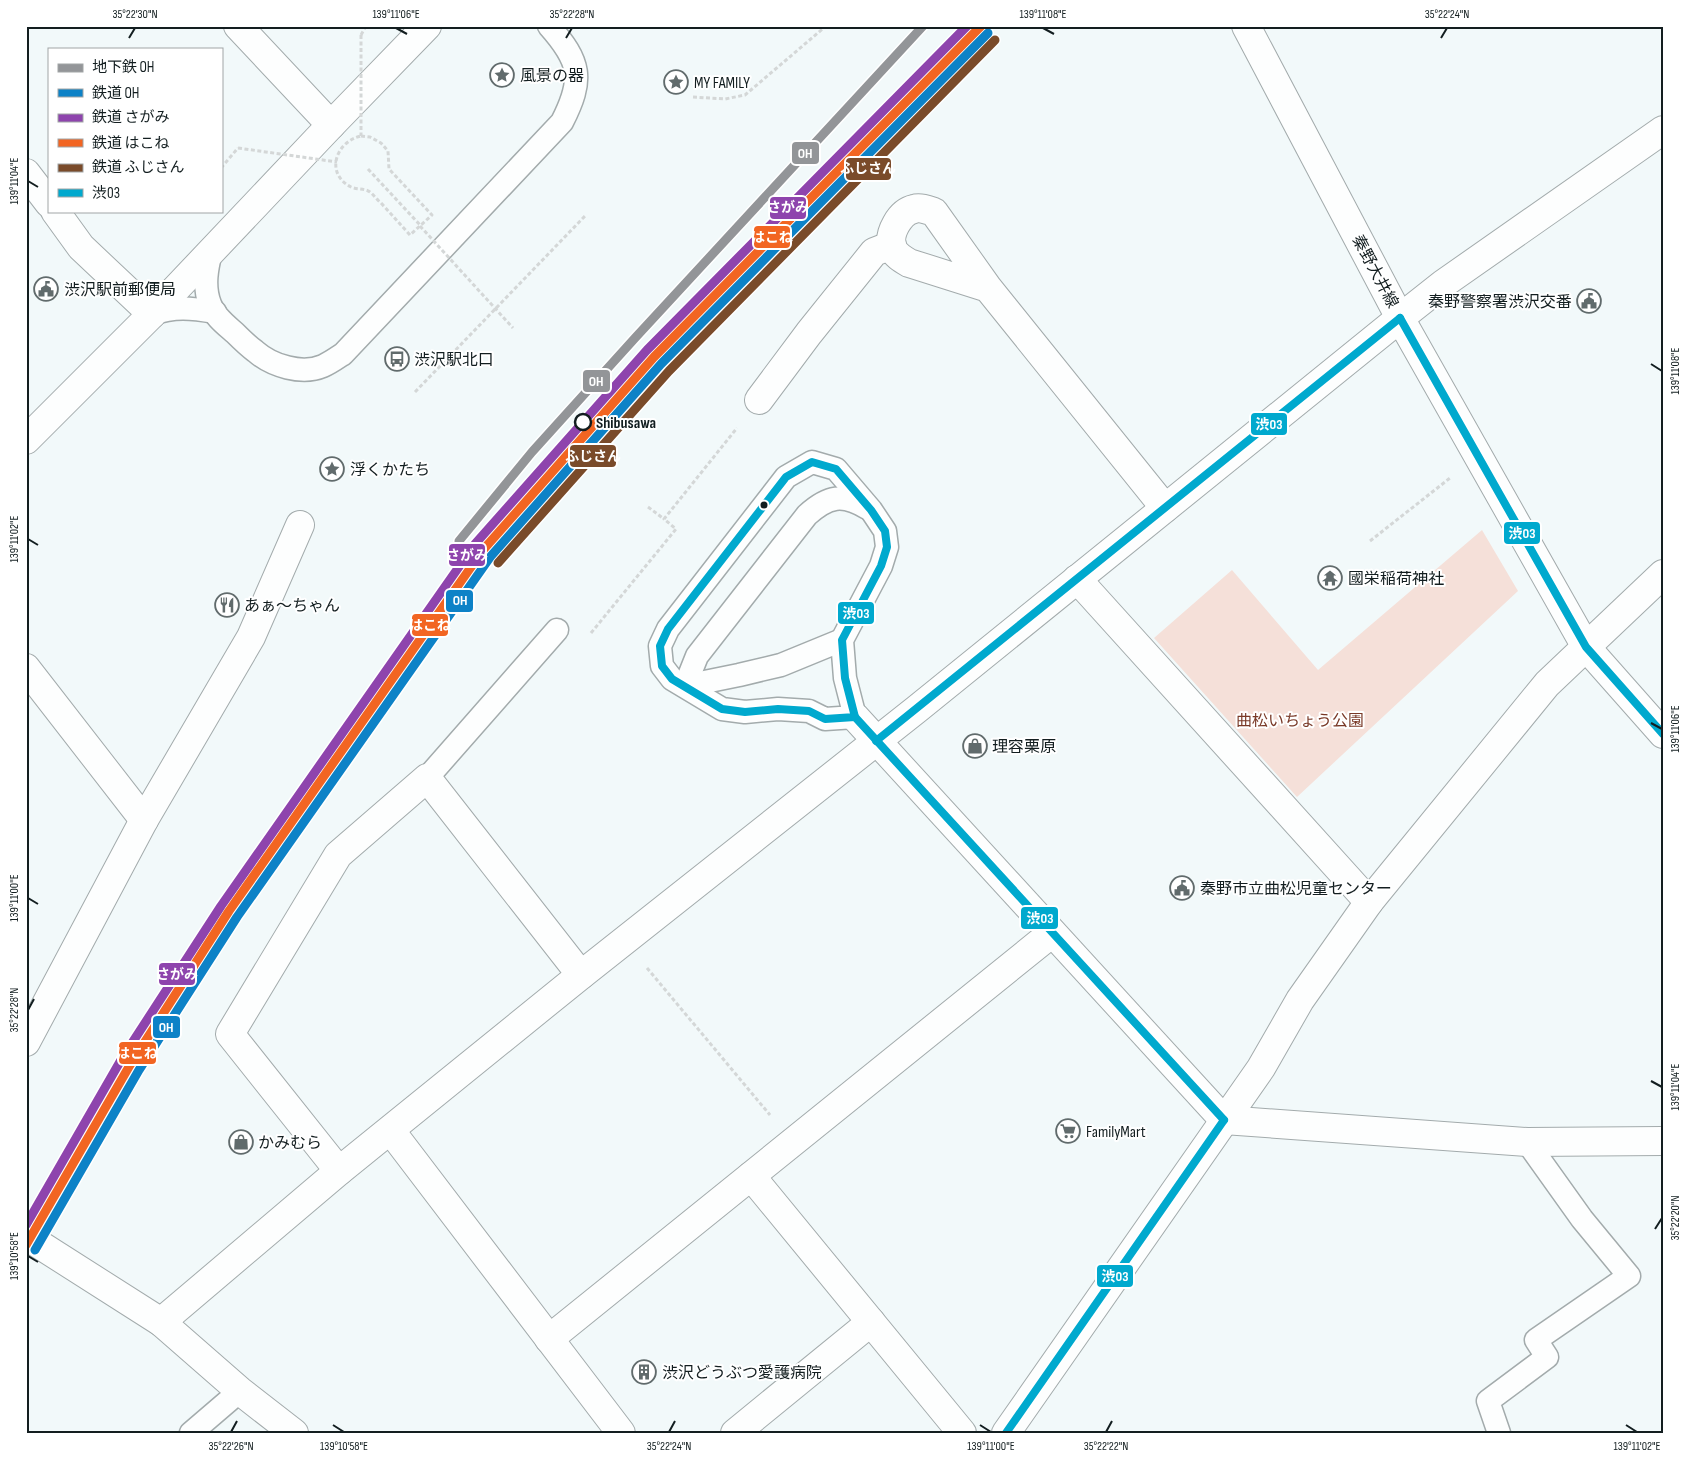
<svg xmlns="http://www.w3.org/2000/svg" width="1689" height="1459" font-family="'Sofia Sans Condensed','Noto Sans JP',sans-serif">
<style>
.green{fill:#f5e0d9}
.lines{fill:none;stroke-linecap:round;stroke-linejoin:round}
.service-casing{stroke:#a3abac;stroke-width:25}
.pedestrian-casing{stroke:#a3abac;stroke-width:30}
.minor-casing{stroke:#a3abac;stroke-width:30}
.tertiary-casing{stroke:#a3abac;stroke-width:30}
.secondary-casing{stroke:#a3abac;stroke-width:30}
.path{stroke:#d4d7d7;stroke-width:3;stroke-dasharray:4 2.5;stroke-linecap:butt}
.service{stroke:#fdfefe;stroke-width:22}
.pedestrian{stroke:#fdfefe;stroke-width:28}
.minor{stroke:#fdfefe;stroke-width:28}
.tertiary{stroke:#fdfefe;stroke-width:28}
.secondary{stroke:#fdfefe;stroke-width:28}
.path-bridge{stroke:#d4d7d7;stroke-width:3;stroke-dasharray:4 2.5;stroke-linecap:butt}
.bus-1-casing{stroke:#fff;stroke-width:11}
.bus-1{stroke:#00a9ce;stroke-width:8}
.rail-1-casing{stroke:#fff;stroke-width:12}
.rail-2-casing{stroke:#fff;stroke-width:12}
.rail-3-casing{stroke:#fff;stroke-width:12}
.rail-4-casing{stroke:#fff;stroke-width:12}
.rail-1{stroke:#0d82c7;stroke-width:9}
.rail-2{stroke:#8e44ad;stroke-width:9}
.rail-3{stroke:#f26522;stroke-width:9}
.rail-4{stroke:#7a4b2a;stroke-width:9}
.metro-1-casing{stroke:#fff;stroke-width:12}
.metro-1{stroke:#939598;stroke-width:9}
.ticks{fill:none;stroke:#131e20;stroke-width:2}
.stop-dot{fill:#fff;stroke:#131e20;stroke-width:2.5}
.bus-dot{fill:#131e20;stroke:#fff;stroke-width:2}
.labels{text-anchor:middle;stroke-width:4;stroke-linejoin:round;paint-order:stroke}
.poi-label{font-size:16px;fill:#131e20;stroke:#fff;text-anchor:start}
.street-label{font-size:16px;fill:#131e20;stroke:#fff}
.stop-label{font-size:16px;font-weight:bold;fill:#131e20;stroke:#fff;text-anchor:start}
.park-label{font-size:16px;fill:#793927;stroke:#fff}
.line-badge{stroke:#fff;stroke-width:2}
.badge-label{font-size:14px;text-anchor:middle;font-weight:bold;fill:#fff}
.neatline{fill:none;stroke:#131e20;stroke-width:2}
.ticks-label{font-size:12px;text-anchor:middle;fill:#131e20}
</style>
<rect width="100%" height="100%" fill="#f2f9fa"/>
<!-- green -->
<polygon class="green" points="1482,530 1518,591 1297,797 1154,638 1232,570 1318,670"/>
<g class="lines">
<!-- service casing -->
<g class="service-casing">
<g id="service">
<path d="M211,251c-4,17 -8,35 -1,53 4,12 16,21 25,29 6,6 13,13 20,18 17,15 47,24 68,15 7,-3 14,-8 20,-12l219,-232c22,-43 19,-60 -13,-96"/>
<path d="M152,314c22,-8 40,-6 63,-2"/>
<polygon points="812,462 836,469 871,510 885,531 887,547 881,566 842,640 845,678 855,717 825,719 809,711 778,709 745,712 722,709 672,679 662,666 660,646 668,629 786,477"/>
<path d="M685,686l12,-30 110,-141c21,-19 36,-22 60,-7"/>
<polyline points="685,686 739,675 781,665 842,640"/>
<polyline points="427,778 557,630"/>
<polyline points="191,1433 240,1391"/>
<polyline points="1499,1433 1488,1401 1547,1357 1536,1340 1629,1276 1582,1219 1527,1142"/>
</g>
</g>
<!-- pedestrian casing -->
<g class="pedestrian-casing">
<polyline id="pedestrian" points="759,400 809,333 874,252 892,245"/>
</g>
<!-- minor casing -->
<g class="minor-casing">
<g id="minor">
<polyline points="26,173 49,203"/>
<polyline points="55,211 81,247 152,314 331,125 427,26"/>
<path d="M988,288l-54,-76c-6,-2 -14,-5 -20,-3 -14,3 -26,24 -22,38 3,8 10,12 17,16l79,25 177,220"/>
<polyline points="1400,318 1443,284 1663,130"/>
<polyline points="1077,579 1369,902"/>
<polyline points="26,668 144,820"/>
<polyline points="26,1042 144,820 251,637 300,525"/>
<polyline points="1224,1120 1527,1142 1663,1141"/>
<polyline points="391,1131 621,1433"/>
<polyline points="339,1171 230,1034 338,855 427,778 581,975"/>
<polyline points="751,1176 962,1433"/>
<polyline points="549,1339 1052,933"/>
<polyline points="735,1433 871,1322"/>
<polyline points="1006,1433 1261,1068 1300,1000 1369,902 1547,684 1586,647"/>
</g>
</g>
<!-- tertiary casing -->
<g class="tertiary-casing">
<g id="tertiary">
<polyline points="26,440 152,314"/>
<polyline points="1586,647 1663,574"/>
<polyline points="855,717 1224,1120"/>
<polyline points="26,1236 161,1322 240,1391 294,1433"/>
<polyline points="161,1322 339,1171 581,975 917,709 1400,318"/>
</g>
</g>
<!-- secondary casing -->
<g class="secondary-casing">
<g id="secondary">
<polyline points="238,26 331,125"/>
<polyline points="1246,26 1400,318 1586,647 1663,734"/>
</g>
</g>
<!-- path -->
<g class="path">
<polyline points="361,35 366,26"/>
<polyline points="693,97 725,99 745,95 826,26"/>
<path d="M361,136l9,1 11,6 7,8 1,18 43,46 -22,20c-10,-11 -19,-21 -29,-32 -4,-3 -7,-8 -11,-11 -5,-4 -13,-2 -19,-5 -26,-13 -16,-45 10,-51z"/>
<polyline points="221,168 238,148"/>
<polyline points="368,169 420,225"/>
<polyline points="415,392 585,216"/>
<polyline points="648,507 664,519"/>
<polyline points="1370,541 1450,478"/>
<polyline points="591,633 676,529 664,519 737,428"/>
<polyline points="647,968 770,1115"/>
</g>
<!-- service -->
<use href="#service" class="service"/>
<!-- pedestrian -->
<use href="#pedestrian" class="pedestrian"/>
<!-- minor -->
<use href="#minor" class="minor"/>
<!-- tertiary -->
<use href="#tertiary" class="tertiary"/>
<!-- secondary -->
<use href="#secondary" class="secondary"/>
<!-- path-bridge -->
<g class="path-bridge">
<polyline points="361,35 361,136"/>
<polyline points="238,148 337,162"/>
<polyline points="420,226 513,328"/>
</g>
<!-- bus-1 casing -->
<g class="bus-1-casing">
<g id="bus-1">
<polyline points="1400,318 1586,647 1663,734"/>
<polygon points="812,462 836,469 871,510 885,531 887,547 881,566 842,640 845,678 855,717 825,719 809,711 778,709 745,712 722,709 672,679 662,666 660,646 668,629 786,477"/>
<polyline points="855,717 1224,1120"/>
<polyline points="876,741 1400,318"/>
<polyline points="1006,1433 1224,1120"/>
</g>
</g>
<!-- bus-1 -->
<use href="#bus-1" class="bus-1"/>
<!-- rail-1 casing -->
<g class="rail-1-casing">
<polyline id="rail-1" points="35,1250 139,1070 237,917 491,556 661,364 988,33"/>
</g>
<!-- rail-2 casing -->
<g class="rail-2-casing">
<polyline id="rail-2" points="26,1225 121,1060 221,906 475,544 647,350 967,26"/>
</g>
<!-- rail-3 casing -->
<g class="rail-3-casing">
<polyline id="rail-3" points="26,1245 130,1065 229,911 483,550 654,357 981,26"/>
</g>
<!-- rail-4 casing -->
<g class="rail-4-casing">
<polyline id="rail-4" points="498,563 669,371 995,40"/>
</g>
<!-- rail-1 -->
<use href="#rail-1" class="rail-1"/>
<!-- rail-2 -->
<use href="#rail-2" class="rail-2"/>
<!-- rail-3 -->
<use href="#rail-3" class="rail-3"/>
<!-- rail-4 -->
<use href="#rail-4" class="rail-4"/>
<!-- metro-1 casing -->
<g class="metro-1-casing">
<polyline id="metro-1" points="459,541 532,452 635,338 923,26"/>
</g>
<!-- metro-1 -->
<use href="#metro-1" class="metro-1"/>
</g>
<!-- ticks -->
<path class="ticks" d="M396,28l11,6M1043,28l11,6M129,38l6,-10M566,38l6,-10M1441,38l6,-10M28,181l10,6M1651,364l11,7M28,539l10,6M1651,723l11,6M28,898l10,6M28,1010l6,-11M1651,1081l11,6M1655,1229l7,-11M28,1256l10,6M333,1425l11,7M980,1425l11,7M1626,1425l11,7M231,1432l6,-11M669,1432l6,-11M1106,1432l6,-11"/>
<!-- icons -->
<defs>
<g id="sight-ring" transform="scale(1.25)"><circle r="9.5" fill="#fff" stroke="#616b6c" stroke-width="1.5"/><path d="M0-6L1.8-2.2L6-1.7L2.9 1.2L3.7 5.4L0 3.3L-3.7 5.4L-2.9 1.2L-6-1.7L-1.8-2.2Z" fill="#616b6c"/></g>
<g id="civic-ring" transform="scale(1.25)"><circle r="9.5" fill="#fff" stroke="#616b6c" stroke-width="1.5"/><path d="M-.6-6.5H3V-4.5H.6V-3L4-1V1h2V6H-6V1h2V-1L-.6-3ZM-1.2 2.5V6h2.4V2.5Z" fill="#616b6c"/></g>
<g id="bus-ring" transform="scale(1.25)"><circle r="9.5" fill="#fff" stroke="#616b6c" stroke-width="1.5"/><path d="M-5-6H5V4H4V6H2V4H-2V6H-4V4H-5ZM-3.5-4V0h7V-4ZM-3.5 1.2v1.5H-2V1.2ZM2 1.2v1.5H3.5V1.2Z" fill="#616b6c"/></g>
<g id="temple-ring" transform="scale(1.25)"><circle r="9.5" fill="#fff" stroke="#616b6c" stroke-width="1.5"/><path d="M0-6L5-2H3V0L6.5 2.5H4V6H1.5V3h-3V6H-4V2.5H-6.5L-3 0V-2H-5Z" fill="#616b6c"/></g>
<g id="restaurant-ring" transform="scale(1.25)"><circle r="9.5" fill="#fff" stroke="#616b6c" stroke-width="1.5"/><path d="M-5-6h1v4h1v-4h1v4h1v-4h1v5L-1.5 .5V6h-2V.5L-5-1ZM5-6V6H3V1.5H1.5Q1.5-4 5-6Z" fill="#616b6c"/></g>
<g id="shop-ring" transform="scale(1.25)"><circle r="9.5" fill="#fff" stroke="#616b6c" stroke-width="1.5"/><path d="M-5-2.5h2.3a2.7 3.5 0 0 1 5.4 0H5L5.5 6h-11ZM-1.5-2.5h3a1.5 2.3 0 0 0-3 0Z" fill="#616b6c"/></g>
<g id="supermarket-ring" transform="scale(1.25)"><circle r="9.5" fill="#fff" stroke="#616b6c" stroke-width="1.5"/><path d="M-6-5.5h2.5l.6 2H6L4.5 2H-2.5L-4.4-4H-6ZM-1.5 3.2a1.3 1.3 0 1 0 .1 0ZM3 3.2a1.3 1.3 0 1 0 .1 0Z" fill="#616b6c"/></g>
<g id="building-ring" transform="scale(1.25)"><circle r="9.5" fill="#fff" stroke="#616b6c" stroke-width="1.5"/><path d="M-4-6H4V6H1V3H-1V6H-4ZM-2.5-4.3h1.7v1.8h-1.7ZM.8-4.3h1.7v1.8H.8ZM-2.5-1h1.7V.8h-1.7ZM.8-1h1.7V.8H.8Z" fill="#616b6c"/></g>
</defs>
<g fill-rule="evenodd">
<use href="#sight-ring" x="502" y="75"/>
<use href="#sight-ring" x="676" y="82"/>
<use href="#civic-ring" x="46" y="289"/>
<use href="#civic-ring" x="1589" y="301"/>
<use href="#bus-ring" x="397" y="359"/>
<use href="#sight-ring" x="332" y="469"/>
<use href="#temple-ring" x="1330" y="578"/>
<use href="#restaurant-ring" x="227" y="605"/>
<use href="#shop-ring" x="975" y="746"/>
<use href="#civic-ring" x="1182" y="888"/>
<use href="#supermarket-ring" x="1068" y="1131"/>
<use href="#shop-ring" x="241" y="1142"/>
<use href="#building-ring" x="644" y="1372"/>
</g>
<!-- markers -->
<circle class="stop-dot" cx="583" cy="422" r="8"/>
<circle class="bus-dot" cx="764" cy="505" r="4.5"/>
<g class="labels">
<!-- poi labels -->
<g class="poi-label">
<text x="520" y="81">風景の器</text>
<text x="694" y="88">MY FAMILY</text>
<text x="64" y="295">渋沢駅前郵便局</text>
<text x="1572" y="307" text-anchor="end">秦野警察署渋沢交番</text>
<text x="414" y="365">渋沢駅北口</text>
<text x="350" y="475">浮くかたち</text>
<text x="1348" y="584">國栄稲荷神社</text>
<text x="244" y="611">あぁ～ちゃん</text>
<text x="992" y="752">理容栗原</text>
<text x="1200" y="894">秦野市立曲松児童センター</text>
<text x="1086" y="1137">FamilyMart</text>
<text x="258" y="1148">かみむら</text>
<text x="662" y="1378">渋沢どうぶつ愛護病院</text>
</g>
<!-- street labels -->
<g class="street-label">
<text transform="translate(1376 271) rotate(62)" y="6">秦野大井線</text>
</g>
<!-- stop labels -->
<g class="stop-label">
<text x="596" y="428">Shibusawa</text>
</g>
<!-- park labels -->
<g class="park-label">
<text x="1300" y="726">曲松いちょう公園</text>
</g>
</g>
<g class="line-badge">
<rect x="791" y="141" width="29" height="24" rx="5" fill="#939598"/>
<rect x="845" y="157" width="47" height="24" rx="5" fill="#7a4b2a"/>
<rect x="769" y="196" width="38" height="24" rx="5" fill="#8e44ad"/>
<rect x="753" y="225" width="38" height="24" rx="5" fill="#f26522"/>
<rect x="582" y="369" width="29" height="24" rx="5" fill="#939598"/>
<rect x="1250" y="412" width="38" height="24" rx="5" fill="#00a9ce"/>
<rect x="569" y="444" width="48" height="24" rx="5" fill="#7a4b2a"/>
<rect x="1503" y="521" width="38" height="24" rx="5" fill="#00a9ce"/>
<rect x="448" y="543" width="38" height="24" rx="5" fill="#8e44ad"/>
<rect x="445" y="589" width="29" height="24" rx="5" fill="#0d82c7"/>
<rect x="837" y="601" width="38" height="24" rx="5" fill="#00a9ce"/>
<rect x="411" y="613" width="38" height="24" rx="5" fill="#f26522"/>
<rect x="1020" y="906" width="39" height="24" rx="5" fill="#00a9ce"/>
<rect x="158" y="962" width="38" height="24" rx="5" fill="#8e44ad"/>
<rect x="152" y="1015" width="29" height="24" rx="5" fill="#0d82c7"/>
<rect x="118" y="1041" width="39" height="24" rx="5" fill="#f26522"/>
<rect x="1096" y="1264" width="38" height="24" rx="5" fill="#00a9ce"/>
</g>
<g class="badge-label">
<text x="805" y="158">OH</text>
<text x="868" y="173">ふじさん</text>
<text x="788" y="212">さがみ</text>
<text x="772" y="242">はこね</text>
<text x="596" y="386">OH</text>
<text x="1269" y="429">渋03</text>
<text x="593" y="461">ふじさん</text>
<text x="1522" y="538">渋03</text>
<text x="467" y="560">さがみ</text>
<text x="460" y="605">OH</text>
<text x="856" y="618">渋03</text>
<text x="430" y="630">はこね</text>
<text x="1040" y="923">渋03</text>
<text x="177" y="979">さがみ</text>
<text x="166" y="1032">OH</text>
<text x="137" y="1058">はこね</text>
<text x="1115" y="1281">渋03</text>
</g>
<!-- border -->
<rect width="1689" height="1459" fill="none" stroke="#ffffff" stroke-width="55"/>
<!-- legend -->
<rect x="48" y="48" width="175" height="165" fill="#ffffff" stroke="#a1a5a6"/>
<rect x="58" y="64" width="25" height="8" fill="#939598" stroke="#a1a5a6"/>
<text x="92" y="72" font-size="15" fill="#131e20">地下鉄 OH</text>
<rect x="58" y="89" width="25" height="8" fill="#0d82c7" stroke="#a1a5a6"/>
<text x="92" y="98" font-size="15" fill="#131e20">鉄道 OH</text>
<rect x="58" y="114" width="25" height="8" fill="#8e44ad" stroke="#a1a5a6"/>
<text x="92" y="122" font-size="15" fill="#131e20">鉄道 さがみ</text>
<rect x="58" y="139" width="25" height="8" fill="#f26522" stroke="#a1a5a6"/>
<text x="92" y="148" font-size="15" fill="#131e20">鉄道 はこね</text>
<rect x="58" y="164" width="25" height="8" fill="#7a4b2a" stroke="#a1a5a6"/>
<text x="92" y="172" font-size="15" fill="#131e20">鉄道 ふじさん</text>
<rect x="58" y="189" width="25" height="8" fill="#00a9ce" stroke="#a1a5a6"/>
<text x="92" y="198" font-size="15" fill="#131e20">渋03</text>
<rect x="28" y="28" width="1634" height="1404" class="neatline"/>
<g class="ticks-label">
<text x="135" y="18">35°22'30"N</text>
<text x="396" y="18">139°11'06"E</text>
<text x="572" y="18">35°22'28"N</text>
<text x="1043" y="18">139°11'08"E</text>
<text x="1447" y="18">35°22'24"N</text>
<text transform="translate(14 181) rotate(-90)" y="4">139°11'04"E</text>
<text transform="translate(1675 371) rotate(-90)" y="4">139°11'08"E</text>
<text transform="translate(14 539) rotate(-90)" y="4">139°11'02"E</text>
<text transform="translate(1675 729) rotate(-90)" y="4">139°11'06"E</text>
<text transform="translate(14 898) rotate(-90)" y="4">139°11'00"E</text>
<text transform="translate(14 1010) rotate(-90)" y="4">35°22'28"N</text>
<text transform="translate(1675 1087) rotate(-90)" y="4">139°11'04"E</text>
<text transform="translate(1675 1218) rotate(-90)" y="4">35°22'20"N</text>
<text transform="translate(14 1256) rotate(-90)" y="4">139°10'58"E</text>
<text x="231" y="1450">35°22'26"N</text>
<text x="344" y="1450">139°10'58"E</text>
<text x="669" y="1450">35°22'24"N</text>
<text x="991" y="1450">139°11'00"E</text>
<text x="1106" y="1450">35°22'22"N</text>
<text x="1637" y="1450">139°11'02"E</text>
</g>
</svg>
